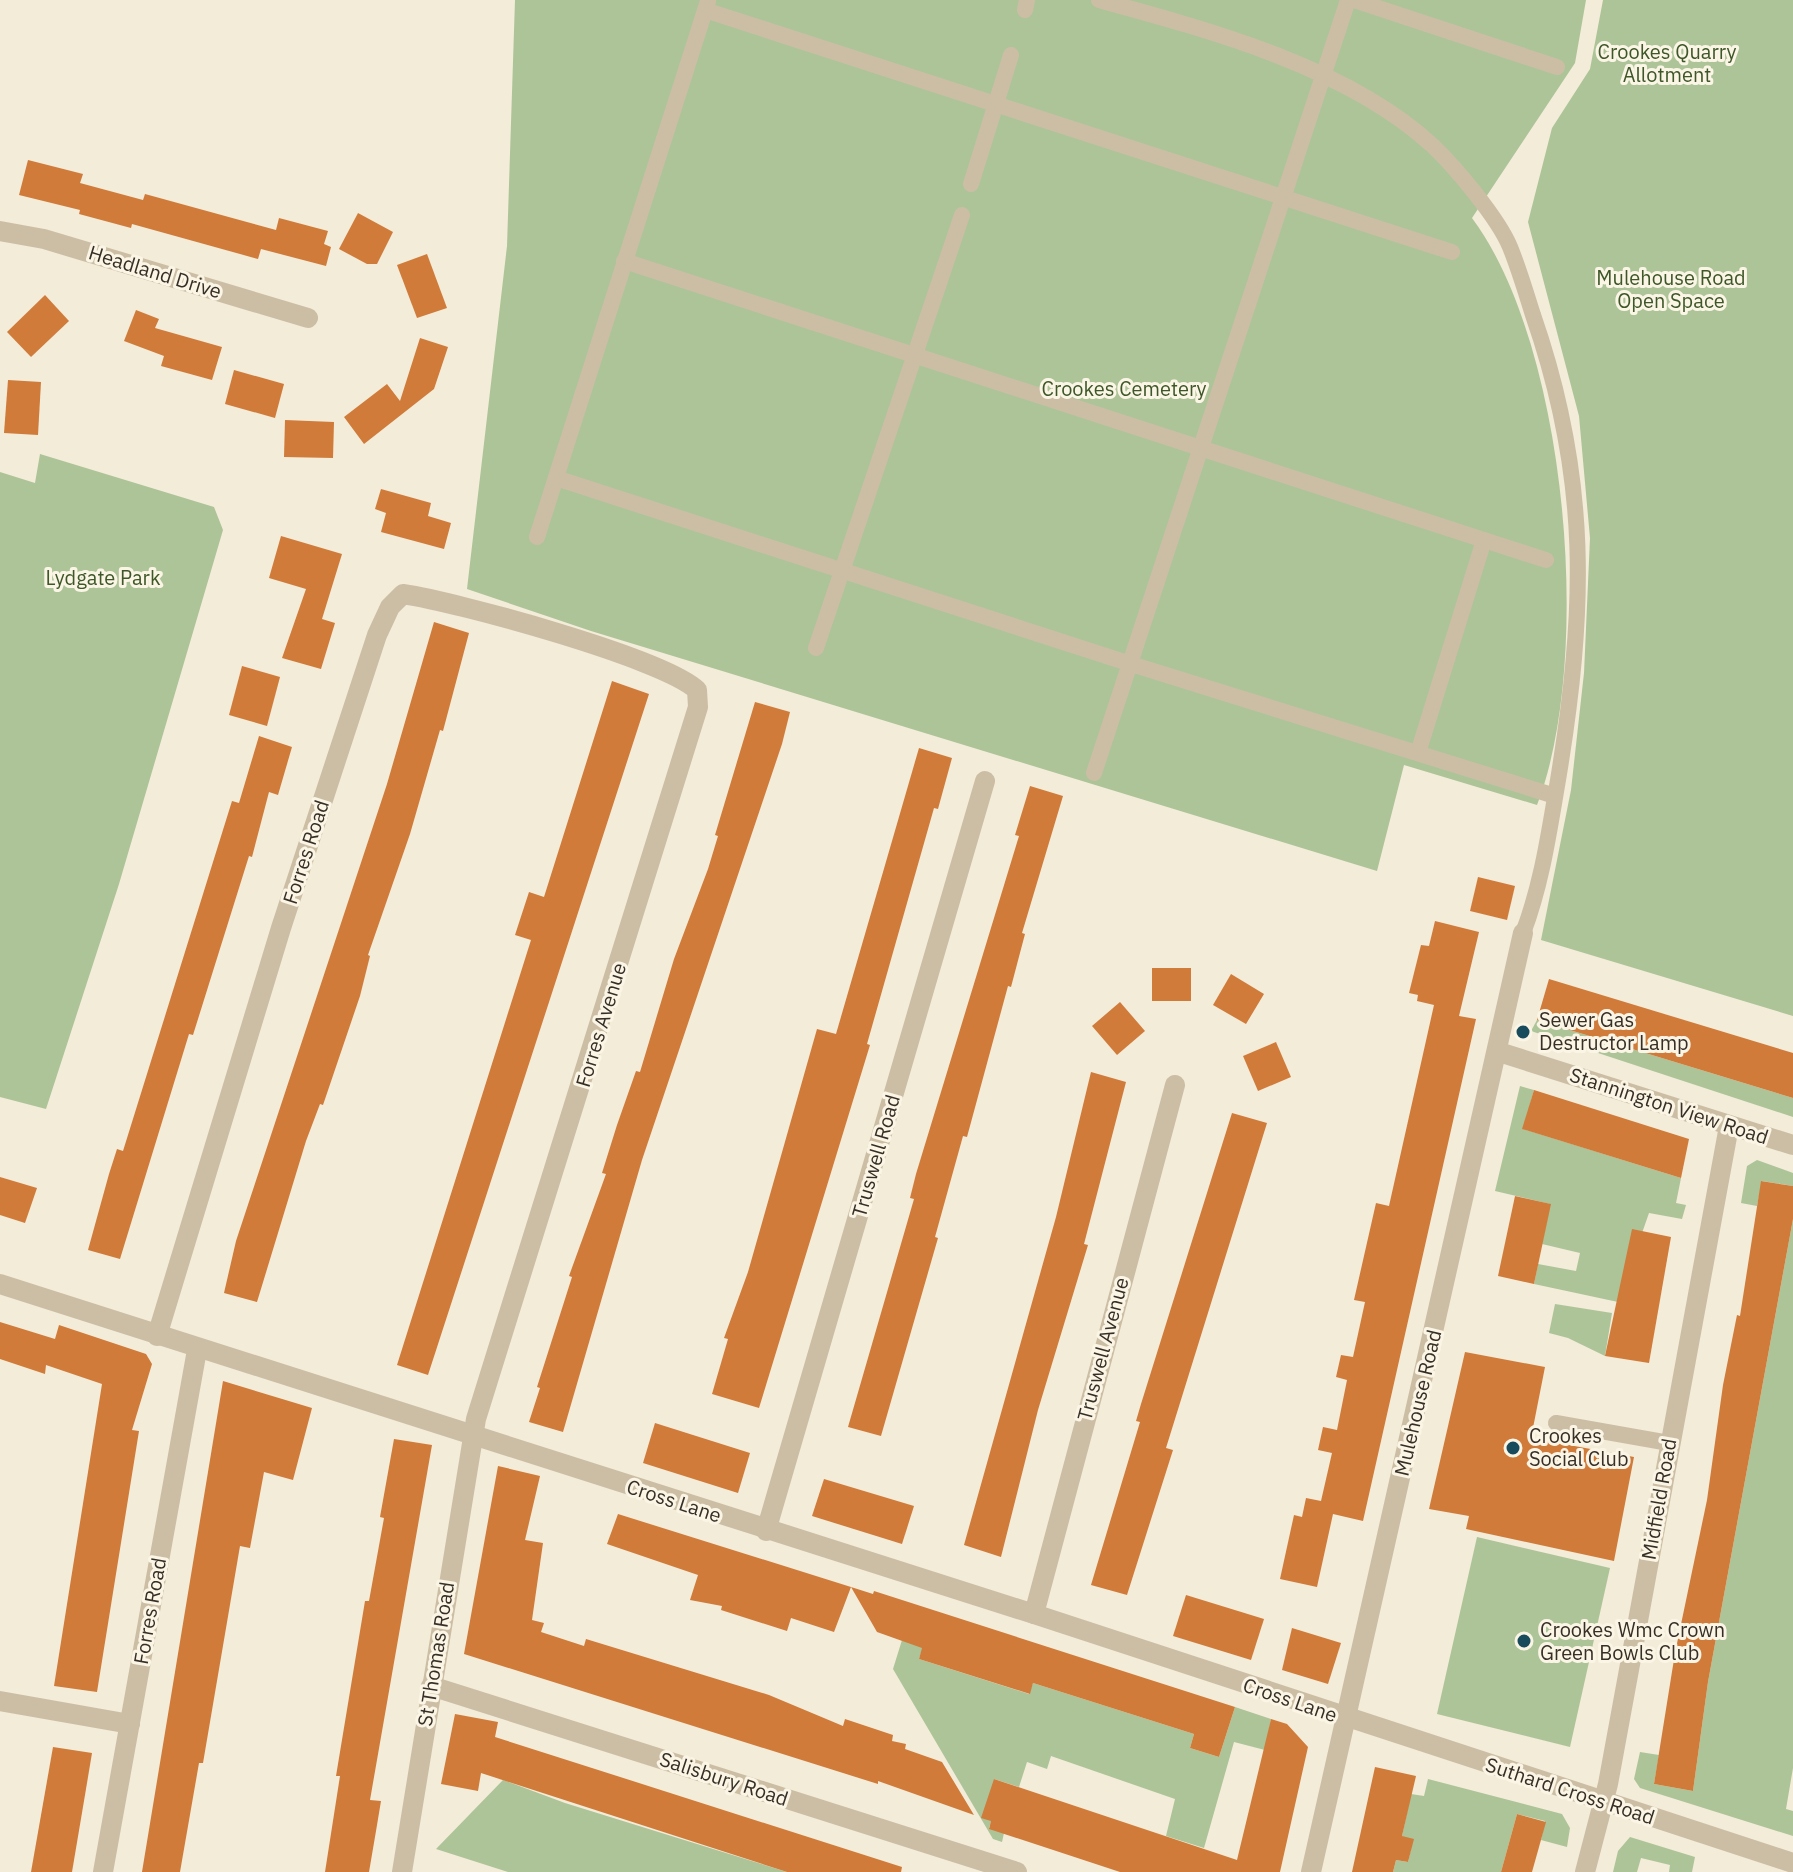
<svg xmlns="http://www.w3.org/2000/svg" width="1793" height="1872" font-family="'IBM Plex Sans',sans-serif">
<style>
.green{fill:#adc498}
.building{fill:#d07b3a}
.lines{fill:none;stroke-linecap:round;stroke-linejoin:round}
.lane{stroke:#ccbea4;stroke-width:16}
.street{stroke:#ccbea4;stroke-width:20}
.poi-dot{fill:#184b5c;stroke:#fbf5e6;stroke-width:3}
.labels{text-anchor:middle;stroke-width:6;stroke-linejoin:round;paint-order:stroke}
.park-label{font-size:20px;fill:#3d5728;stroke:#fbf5e6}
.street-label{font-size:20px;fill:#372f26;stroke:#fbf5e6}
.poi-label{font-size:20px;fill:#372f26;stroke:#fbf5e6;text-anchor:start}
</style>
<rect width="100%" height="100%" fill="#f3ecd9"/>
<!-- green -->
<g class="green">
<path d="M515,0h1071l-11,63 -103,155c95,127 122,440 65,587l-133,-40 -27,106 -786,-240 -124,-42 40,-343z"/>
<polygon points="1603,0 1793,0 1793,1016 1541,940 1571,790 1584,673 1590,538 1579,416 1528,222 1552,128 1590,69"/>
<polygon points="40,454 214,507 223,530 119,884 46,1109 0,1097 0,472 35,483"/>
<polygon points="1537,1020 1793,1098 1793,1117 1531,1031"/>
<polygon points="1520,1086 1534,1090 1523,1129 1681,1178 1676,1203 1686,1205 1682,1219 1649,1213 1618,1302 1534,1284 1538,1264 1576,1271 1580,1253 1542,1244 1550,1204 1495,1191"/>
<polygon points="1757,1160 1793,1173 1793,1186 1762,1181 1757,1206 1741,1203 1747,1166"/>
<polygon points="1793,1219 1793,1768 1786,1809 1793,1811 1793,1836 1640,1788 1634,1779 1640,1752 1659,1755 1654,1784 1693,1791 1708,1682"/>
<polygon points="1555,1304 1612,1313 1605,1356 1568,1338 1549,1333"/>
<polygon points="1477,1537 1610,1568 1570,1747 1437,1714"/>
<polygon points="902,1640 923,1647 919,1659 1029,1694 1033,1683 1194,1734 1190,1748 1219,1757 1235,1707 1271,1719 1265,1750 1234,1742 1204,1848 1166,1836 1175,1799 1051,1756 1047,1769 1027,1762 1019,1787 994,1779 996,1806 989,1828 1004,1833 1002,1842 993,1839 893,1669"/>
<polygon points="1428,1779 1562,1814 1570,1828 1567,1847 1541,1840 1545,1821 1517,1814 1501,1872 1393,1872 1396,1860 1408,1862 1411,1849 1402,1836 1411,1794 1424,1796"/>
<polygon points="503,1780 565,1803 787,1872 508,1872 436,1849"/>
<polygon points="1630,1837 1695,1857 1692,1872 1669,1872 1670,1865 1641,1858 1637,1872 1613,1872 1618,1851"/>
</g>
<!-- building -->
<g class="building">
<polygon points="28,160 83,174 80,183 143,200 145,194 276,230 279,218 328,231 324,244 331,247 326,266 261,249 258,259 132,224 131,228 79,214 80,210 19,195"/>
<polygon points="358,213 393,232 377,264 367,264 339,249"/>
<polygon points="427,254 447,308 417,318 397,265"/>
<polygon points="45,295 69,321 31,357 7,332"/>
<polygon points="136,310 159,319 155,328 222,347 212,380 161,366 164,356 124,341"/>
<polygon points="420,338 448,347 434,389 364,444 344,417 387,384 400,401"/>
<polygon points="234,370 284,384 275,418 225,404"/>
<polygon points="8,380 41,382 38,435 4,433"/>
<polygon points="285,420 334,422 333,458 284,457"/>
<polygon points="381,489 431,503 428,516 451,523 444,549 381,532 386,513 375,509"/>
<polygon points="281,536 342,554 322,619 335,623 321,669 282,658 306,589 269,578"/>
<polygon points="434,622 469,633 443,731 440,730 410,834 368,955 370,956 360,996 323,1105 320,1104 306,1141 257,1302 224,1293 236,1241 387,784"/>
<polygon points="242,666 280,677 267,726 229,715"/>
<polygon points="612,681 649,694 428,1375 397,1365 531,940 515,935 529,892 544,897"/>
<polygon points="755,702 790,712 782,744 642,1160 563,1432 529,1422 540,1388 537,1387 572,1277 569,1276 606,1174 602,1173 617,1125 636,1071 640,1072 674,959 708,869 718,836 715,835"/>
<polygon points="259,736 292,747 278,795 269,792 252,857 249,856 193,1035 189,1034 120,1259 88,1250 109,1174 117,1149 123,1151 232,801 239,803"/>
<polygon points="919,748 952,758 938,809 934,808 867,1044 870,1045 759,1408 712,1394 728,1339 724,1338 748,1272 817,1029 836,1034"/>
<polygon points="1030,786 1063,796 1022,933 1025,934 1011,987 1008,986 967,1137 963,1136 935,1237 938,1238 881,1436 848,1427 914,1199 910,1198 916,1174 1019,836 1015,835"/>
<polygon points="1478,877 1515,886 1507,920 1470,911"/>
<polygon points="1435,921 1479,932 1459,1016 1476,1019 1363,1521 1333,1514 1317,1587 1280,1579 1294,1515 1302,1517 1306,1498 1321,1501 1332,1453 1318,1450 1323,1427 1337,1430 1347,1380 1336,1377 1341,1355 1353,1357 1365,1302 1354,1300 1376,1203 1389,1206 1434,1005 1417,1001 1418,995 1409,993 1421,945 1429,946"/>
<rect x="1152" y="968" width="39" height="33"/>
<polygon points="1231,974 1264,994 1246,1024 1213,1005"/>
<polygon points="1549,979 1793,1053 1793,1098 1537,1020"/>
<polygon points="1120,1002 1145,1031 1117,1055 1092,1026"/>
<polygon points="1276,1042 1291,1077 1258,1091 1243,1056"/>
<polygon points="1091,1072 1126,1082 1084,1244 1088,1245 1038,1410 1001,1557 964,1545 1056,1217"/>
<polygon points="1534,1090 1689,1139 1681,1178 1522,1129"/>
<polygon points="1232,1113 1267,1123 1166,1448 1173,1450 1127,1595 1091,1585 1140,1422 1136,1421 1141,1404"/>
<polygon points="0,1177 37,1188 25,1223 0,1215"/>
<polygon points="1761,1181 1793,1186 1793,1219 1708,1682 1693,1791 1654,1784 1675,1653 1707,1500 1723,1385 1737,1315 1740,1316"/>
<polygon points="1515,1196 1551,1204 1534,1284 1498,1276"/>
<polygon points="1632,1229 1671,1237 1649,1363 1605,1356"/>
<polygon points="0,1322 55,1339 59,1325 146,1354 152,1364 132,1430 139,1431 97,1692 54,1686 102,1384 46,1365 45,1374 0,1359"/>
<polygon points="1465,1352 1545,1367 1531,1438 1634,1457 1614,1561 1466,1529 1469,1516 1429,1509"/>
<polygon points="223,1381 312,1408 293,1480 264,1472 250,1548 240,1546 203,1763 199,1763 180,1872 142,1872"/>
<polygon points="655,1423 750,1453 738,1493 643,1463"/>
<polygon points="394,1439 432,1445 370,1800 381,1801 376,1831 369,1872 325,1872 340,1776 336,1776 365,1601 369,1601 384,1518 380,1517"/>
<polygon points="498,1466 540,1476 525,1540 543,1543 532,1620 544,1623 541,1632 584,1646 586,1639 769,1695 843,1726 845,1719 893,1735 892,1741 906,1744 905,1749 942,1762 974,1815 878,1781 878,1784 464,1654"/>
<polygon points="824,1479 914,1506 902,1544 812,1516"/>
<polygon points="618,1514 851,1587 834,1632 791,1618 787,1631 721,1610 722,1606 690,1600 698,1575 607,1544"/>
<polygon points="851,1587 873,1594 874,1591 1235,1707 1219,1757 1190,1748 1194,1734 1033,1683 1030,1694 919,1659 922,1648 877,1632"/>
<polygon points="1186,1595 1264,1619 1251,1660 1173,1636"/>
<polygon points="1292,1628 1341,1643 1328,1684 1282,1670"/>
<polygon points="455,1714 498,1722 495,1737 902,1867 901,1872 787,1872 481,1773 478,1791 441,1784"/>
<polygon points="1271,1719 1287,1724 1308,1747 1280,1872 1120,1872 989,1829 991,1821 981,1818 994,1779 1237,1860"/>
<polygon points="53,1747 92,1753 86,1789 72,1872 31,1872"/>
<polygon points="1375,1767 1416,1776 1402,1836 1414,1839 1408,1862 1396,1860 1393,1872 1352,1872"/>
<polygon points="1517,1814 1546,1822 1532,1872 1501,1872"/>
</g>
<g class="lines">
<!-- lane -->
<g class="lane">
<path d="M1099,0c110,30 249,67 334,146 23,22 65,72 77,101 9,22 16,46 23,68 57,164 53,296 25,465 -9,52 -16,103 -35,153"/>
<polyline points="1354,0 1557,67"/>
<polyline points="705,10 1452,252"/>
<polyline points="1025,10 1027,0"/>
<polyline points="971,184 1011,55"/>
<polyline points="624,261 1484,540 1418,753"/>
<polyline points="556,478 1131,664 1555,796"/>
<polyline points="537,537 708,1"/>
<polyline points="1484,540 1546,560"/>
<polyline points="816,648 962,215"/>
<polyline points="1094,773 1348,0"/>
<polyline points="1556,1423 1669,1443"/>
</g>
<!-- street -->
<g class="street">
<polyline points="0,231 44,239 308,318"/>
<polyline points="1499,1052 1793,1145"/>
<polyline points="0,1284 1034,1614 1793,1863"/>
<path d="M157,1336l124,-408 96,-293 13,-28 13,-13c54,8 260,64 294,96l1,17 -222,712 -74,453"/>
<polyline points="766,1531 985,781"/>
<polyline points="1034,1614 1175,1085"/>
<polyline points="431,1686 1017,1872"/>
<polyline points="0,1701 130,1724"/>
<polyline points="103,1872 197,1350"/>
<polyline points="1311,1872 1523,933"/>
<polyline points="1585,1872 1608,1784 1729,1126"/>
</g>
</g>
<!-- markers -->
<g class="poi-dot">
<circle cx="1523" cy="1032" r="8"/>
<circle cx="1513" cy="1448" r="8"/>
<circle cx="1524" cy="1641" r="8"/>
</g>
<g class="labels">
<!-- park labels -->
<g class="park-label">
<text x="1667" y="59">Crookes Quarry<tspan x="1667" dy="23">Allotment</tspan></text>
<text x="1671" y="285">Mulehouse Road<tspan x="1671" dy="23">Open Space</tspan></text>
<text x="1124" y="396">Crookes Cemetery</text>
<text x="103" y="585">Lydgate Park</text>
</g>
<!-- street labels -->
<g class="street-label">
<text transform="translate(155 272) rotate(17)" y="7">Headland Drive</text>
<text transform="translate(306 852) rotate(-72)" y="7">Forres Road</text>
<text transform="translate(601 1025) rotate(-73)" y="7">Forres Avenue</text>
<text transform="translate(1669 1106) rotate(18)" y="7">Stannington View Road</text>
<text transform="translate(876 1156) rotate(-74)" y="7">Truswell Road</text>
<text transform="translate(1103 1349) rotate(-75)" y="7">Truswell Avenue</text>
<text transform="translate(1418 1403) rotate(-77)" y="7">Mulehouse Road</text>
<text transform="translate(1659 1499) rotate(-80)" y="7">Midfield Road</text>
<text transform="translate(674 1501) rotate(18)" y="7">Cross Lane</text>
<text transform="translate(150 1611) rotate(-80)" y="7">Forres Road</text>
<text transform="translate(436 1654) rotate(-81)" y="7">St Thomas Road</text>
<text transform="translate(1290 1700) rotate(19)" y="7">Cross Lane</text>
<text transform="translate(724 1779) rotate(18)" y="7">Salisbury Road</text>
<text transform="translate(1570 1791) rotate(18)" y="7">Suthard Cross Road</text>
</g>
<!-- poi labels -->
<g class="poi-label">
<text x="1539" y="1027">Sewer Gas<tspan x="1539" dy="23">Destructor Lamp</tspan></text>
<text x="1529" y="1443">Crookes<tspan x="1529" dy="23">Social Club</tspan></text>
<text x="1540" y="1637">Crookes Wmc Crown<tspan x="1540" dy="23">Green Bowls Club</tspan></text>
</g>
</g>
</svg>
